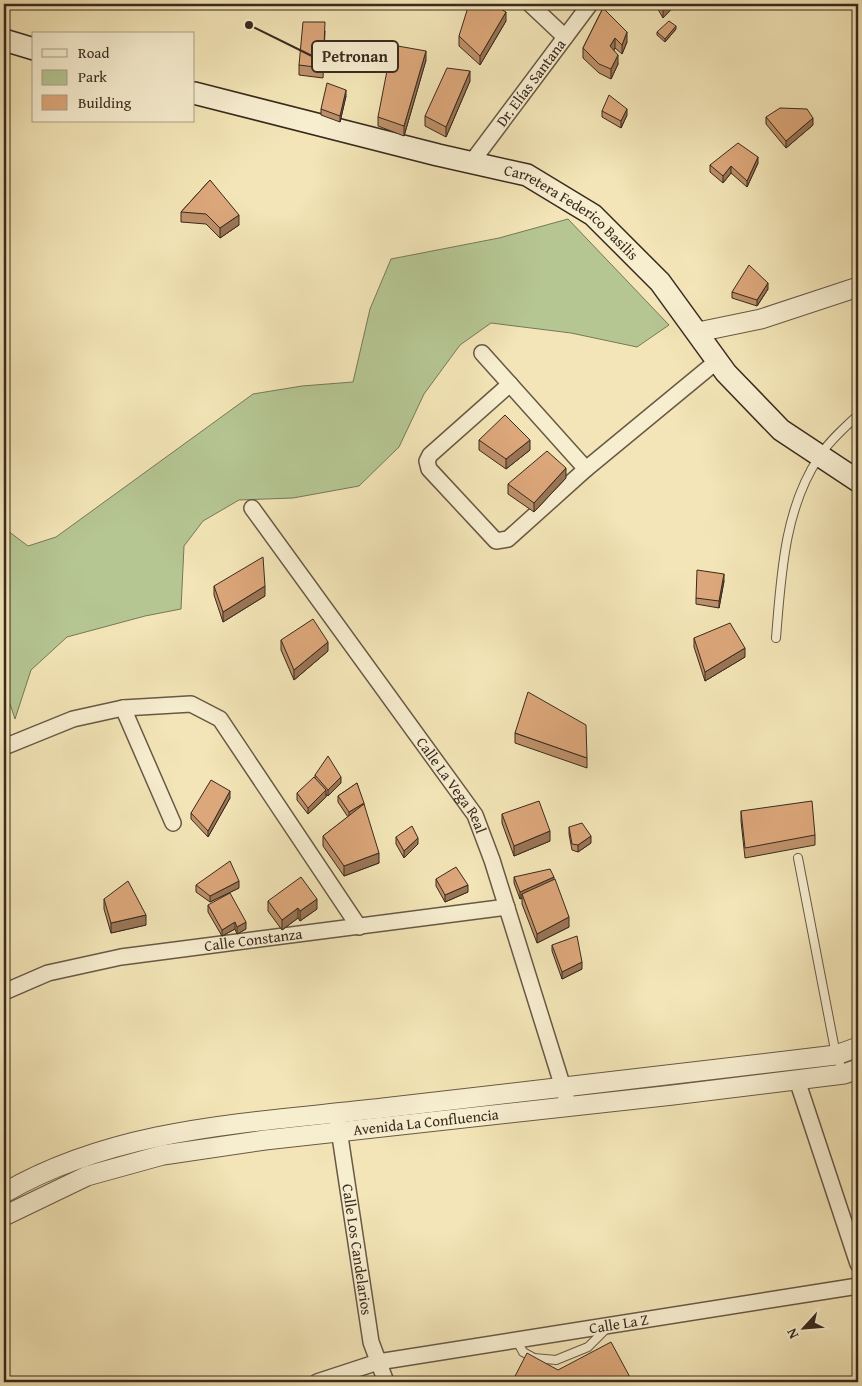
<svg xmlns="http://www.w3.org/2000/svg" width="862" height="1386" font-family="'Gentium Book Plus',serif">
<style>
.green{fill:#b5c693;stroke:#777859}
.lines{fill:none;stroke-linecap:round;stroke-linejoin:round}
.service-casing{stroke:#685945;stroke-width:10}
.minor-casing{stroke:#685945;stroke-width:18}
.tertiary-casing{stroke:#685945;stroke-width:21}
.secondary-casing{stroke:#392a1f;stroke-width:24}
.service{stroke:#f7eed0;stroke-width:8}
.minor{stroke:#f7eed0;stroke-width:15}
.tertiary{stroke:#f7eed0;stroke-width:19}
.secondary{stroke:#f7eed0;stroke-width:21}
.wall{fill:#bd9069;stroke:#392a1f}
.shaded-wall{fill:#9a7555;stroke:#392a1f}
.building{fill:#dca77a;stroke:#392a1f}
.labels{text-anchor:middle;stroke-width:4;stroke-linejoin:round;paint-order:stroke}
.street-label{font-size:15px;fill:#392a1f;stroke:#f7eed0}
.leader{fill:none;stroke:#392a1f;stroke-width:2}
.callout-dot{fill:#392a1f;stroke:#f7eed0;stroke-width:2}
.callout{fill:#f7eed0;stroke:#392a1f;stroke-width:2}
.callout-label{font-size:16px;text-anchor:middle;font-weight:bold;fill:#392a1f}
</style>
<rect width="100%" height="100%" fill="#f3e5b7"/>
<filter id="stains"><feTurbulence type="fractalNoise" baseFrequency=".004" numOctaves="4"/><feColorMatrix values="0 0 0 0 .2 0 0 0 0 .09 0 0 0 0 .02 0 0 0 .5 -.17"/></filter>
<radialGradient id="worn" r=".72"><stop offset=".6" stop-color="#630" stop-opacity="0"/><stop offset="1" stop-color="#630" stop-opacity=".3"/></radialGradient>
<!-- green -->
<polygon class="green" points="568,219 669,325 637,347 571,333 491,323 460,345 424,394 399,447 359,486 293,498 239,500 203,521 184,546 181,609 145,616 67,637 31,670 15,719 4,686 4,528 28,546 56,537 253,394 302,386 353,382 370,309 391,259 499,238"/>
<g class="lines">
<!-- service casing -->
<g class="service-casing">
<g id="service">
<path d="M776,638c5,-61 8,-129 43,-181 9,-15 26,-30 39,-42"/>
<polyline points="798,858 836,1055 844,1073"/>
<polyline points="517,1341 523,1352 534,1358 556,1360 588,1347 608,1327"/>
</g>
</g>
<!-- minor casing -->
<g class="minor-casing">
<g id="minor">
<polyline points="530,4 565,37"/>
<path id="s1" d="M471,163l119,-159"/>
<polyline points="482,353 586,469"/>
<polyline points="510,384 430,455 427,461 429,469 496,541 508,539 586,469 717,361"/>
<path id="s2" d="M252,508l223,307 17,45 74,237"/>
<polyline points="123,708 173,823"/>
<polyline points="4,747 73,719 123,708 191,704 220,719 359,927"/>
<path id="s3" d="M4,992l44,-19 73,-16 386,-50"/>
<polyline points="797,1080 858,1264"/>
<path id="s4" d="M338,1123l33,219 15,40"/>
<path id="s5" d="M317,1382l61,-20 480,-76"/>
</g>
</g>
<!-- tertiary casing -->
<g class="tertiary-casing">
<g id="tertiary">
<polyline points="698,332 761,319 858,287"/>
<path d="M4,1193c115,-67 250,-70 379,-85 151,-18 302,-34 453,-53l22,-8"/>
<path id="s6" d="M4,1216l83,-40 76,-21 102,-15 408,-45 171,-21 14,-5"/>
</g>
</g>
<!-- secondary casing -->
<g class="secondary-casing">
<g id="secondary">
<polyline points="4,40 34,49"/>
<path id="s7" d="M194,93l244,62 89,20 66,40 67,67 66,91 55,57 77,51"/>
</g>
</g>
<!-- service -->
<use href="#service" class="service"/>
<!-- minor -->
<use href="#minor" class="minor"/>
<!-- tertiary -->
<use href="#tertiary" class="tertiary"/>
<!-- secondary -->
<use href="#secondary" class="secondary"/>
</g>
<!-- wall -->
<g class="wall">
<polygon points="655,4 676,4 663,18"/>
<polygon points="603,8 627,42 622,54 615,48 614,50 618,64 611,79 599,73 583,58 583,48"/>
<polygon points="506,21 480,65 459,46 459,36"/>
<polygon points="676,29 665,42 657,35 657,32"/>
<polygon points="325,31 323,78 299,75 299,65"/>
<polygon points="426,60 404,136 378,126 378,117"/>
<polygon points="470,81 446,137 425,126 425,116"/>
<polygon points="346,96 340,122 321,115 321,109"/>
<polygon points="602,111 627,115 621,128 602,117"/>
<polygon points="766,117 813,125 786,148 766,124"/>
<polygon points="758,163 747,187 731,173 723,183 710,172 710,165"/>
<polygon points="210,180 239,225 220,238 206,224 181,222 181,212"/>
<polygon points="768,289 757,306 732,298 732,292"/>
<polygon points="479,440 530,450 506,469 479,450"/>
<polygon points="566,478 534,512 508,494 508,484"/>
<polygon points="724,581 719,608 696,604 696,598"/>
<polygon points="214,586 265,596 223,622 214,595"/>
<polygon points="694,638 745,657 705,681 694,647"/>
<polygon points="281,640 328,651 294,680 281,650"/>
<polygon points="515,733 587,758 587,768 515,743"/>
<polygon points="315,775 341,783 328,796 326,794 326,797 308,814 297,800 297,793 315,778"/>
<polygon points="357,783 379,863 344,876 323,846 323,836 348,817 338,802 338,796"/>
<polygon points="230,798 208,837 191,819 191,813"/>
<polygon points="741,811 815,835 815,845 745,858 741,821"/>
<polygon points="502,814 550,841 514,856 502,823"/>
<polygon points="569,827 591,843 578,852 572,850 569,834"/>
<polygon points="396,837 418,844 404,858 396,844"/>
<polygon points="514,877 554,880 569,927 537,943 522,904 522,898 520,899 514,883"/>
<polygon points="436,879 468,892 445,902 436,886"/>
<polygon points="196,885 239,888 210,902 196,892"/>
<polygon points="104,899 146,925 111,933 104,909"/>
<polygon points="268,901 317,909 300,921 298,918 282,930 268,911"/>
<polygon points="208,905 246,929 237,934 235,929 222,936 208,912"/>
<polygon points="552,945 582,969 562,979 552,951"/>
</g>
<!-- shaded-wall -->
<g class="shaded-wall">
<polygon points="667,4 676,4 663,18 663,8"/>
<polygon points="506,12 506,21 480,65 480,56"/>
<polygon points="676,26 676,29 665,42 665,39"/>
<polygon points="627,32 627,42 622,54 622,45"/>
<polygon points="615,38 615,48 610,55 610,46"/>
<polygon points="426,51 426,60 404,136 404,126"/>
<polygon points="618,55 618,64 611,79 611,69"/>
<polygon points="470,71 470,81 446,137 446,127"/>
<polygon points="346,90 346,96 340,122 340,116"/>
<polygon points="627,109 627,115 621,128 621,121"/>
<polygon points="813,118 813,125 786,148 786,141"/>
<polygon points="758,157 758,163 747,187 747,181"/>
<polygon points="731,166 731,173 723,183 723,176"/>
<polygon points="239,215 239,225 220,238 220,228"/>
<polygon points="768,283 768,289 757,306 757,300"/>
<polygon points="530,440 530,450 506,469 506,459"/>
<polygon points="566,468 566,478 534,512 534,503"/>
<polygon points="724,574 724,581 719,608 719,601"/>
<polygon points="265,586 265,596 223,622 223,612"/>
<polygon points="328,642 328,651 294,680 294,670"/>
<polygon points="745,648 745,657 705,681 705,672"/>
<polygon points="341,777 341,783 328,796 328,790"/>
<polygon points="326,790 326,797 308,814 308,808"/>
<polygon points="230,791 230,798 208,837 208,831"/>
<polygon points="364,803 364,810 349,819 349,812"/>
<polygon points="550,831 550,841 514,856 514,846"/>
<polygon points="591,836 591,843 578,852 578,845"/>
<polygon points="418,838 418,844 404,858 404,851"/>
<polygon points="379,853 379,863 344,876 344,866"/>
<polygon points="554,877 554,884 522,894 522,898 520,899 520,892"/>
<polygon points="239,881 239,888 210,902 210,896"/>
<polygon points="468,885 468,892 445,902 445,895"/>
<polygon points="317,899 317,909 300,921 300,911"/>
<polygon points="298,908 298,918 282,930 282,920"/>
<polygon points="146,915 146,925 111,933 111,923"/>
<polygon points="569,917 569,927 537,943 537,934"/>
<polygon points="235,922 235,929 222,936 222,930"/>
<polygon points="246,922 246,929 237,934 237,927"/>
<polygon points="582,962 582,969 562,979 562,972"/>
</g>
<!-- building -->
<g class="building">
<polygon points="469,4 492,4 506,12 480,56 459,36"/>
<polygon points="661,4 667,4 663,8"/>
<polygon points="603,8 627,32 622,45 615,38 610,46 618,55 611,69 599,64 583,48"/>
<polygon points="669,21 676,26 665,39 657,32"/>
<polygon points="303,22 325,22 323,68 299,65"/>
<polygon points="392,45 426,51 404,126 378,117"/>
<polygon points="447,68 470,71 446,127 425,116"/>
<polygon points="327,83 346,90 340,116 321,109"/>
<polygon points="609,95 627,109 621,121 602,111"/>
<polygon points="780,108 807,109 813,118 786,141 766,117"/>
<polygon points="738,143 758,157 747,181 731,166 723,176 710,165"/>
<polygon points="210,180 239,215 220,228 206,214 181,212"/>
<polygon points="749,265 768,283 757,300 732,292"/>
<polygon points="505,415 530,440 506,459 479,440"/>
<polygon points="547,451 566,468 534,503 508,484"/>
<polygon points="263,557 265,586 223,612 214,586"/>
<polygon points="697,570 724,574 719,601 696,598"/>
<polygon points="313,619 328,642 294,670 281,640"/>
<polygon points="730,623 745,648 705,672 694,638"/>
<polygon points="528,692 586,725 587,758 515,733"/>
<polygon points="328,756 341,777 328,790 315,775"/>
<polygon points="314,777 326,790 308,808 297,793"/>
<polygon points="211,780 230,791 208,831 191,813"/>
<polygon points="357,783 364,803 349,812 338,796"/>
<polygon points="539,801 550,831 514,846 502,814"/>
<polygon points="812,801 815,835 745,848 741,811"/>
<polygon points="364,804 379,853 344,866 323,836"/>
<polygon points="582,823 591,836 578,845 572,844 569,827"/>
<polygon points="412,826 418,838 404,851 396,837"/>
<polygon points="230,861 239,881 210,896 196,885"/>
<polygon points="456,867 468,885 445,895 436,879"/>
<polygon points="550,869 554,877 520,892 514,877"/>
<polygon points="301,877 317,899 300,911 298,908 282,920 268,901"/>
<polygon points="555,879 569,917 537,934 522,894"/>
<polygon points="128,881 146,915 111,923 104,899"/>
<polygon points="230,893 246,922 237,927 235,922 222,930 208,905"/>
<polygon points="577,936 582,962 562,972 552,945"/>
<polygon points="611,1342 632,1381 629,1382 512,1382 527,1353 558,1370"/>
</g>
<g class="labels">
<!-- street labels -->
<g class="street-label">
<text dy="5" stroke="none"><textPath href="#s1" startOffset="100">Dr. Elías Santana</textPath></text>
<text dy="5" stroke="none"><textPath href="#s7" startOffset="400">Carretera Federico Basilis</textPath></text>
<text dy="5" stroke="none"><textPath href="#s2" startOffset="342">Calle La Vega Real</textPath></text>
<text dy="5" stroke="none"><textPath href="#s3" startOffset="256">Calle Constanza</textPath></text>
<text dy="5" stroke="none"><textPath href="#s6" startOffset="436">Avenida La Confluencia</textPath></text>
<text dy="5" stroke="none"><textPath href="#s4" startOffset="128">Calle Los Candelarios</textPath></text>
<text dy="5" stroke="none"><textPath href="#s5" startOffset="308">Calle La Z</textPath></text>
</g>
</g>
<!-- callouts -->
<path class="leader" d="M249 25L312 56"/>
<circle class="callout-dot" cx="249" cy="25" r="5"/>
<rect class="callout" x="312" y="41" width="86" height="31" rx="5"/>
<g class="callout-label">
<text x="355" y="62">Petronan</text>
</g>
<!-- margin -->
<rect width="862" height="1386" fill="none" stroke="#f3e5b7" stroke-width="20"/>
<rect x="5" y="5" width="852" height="1376" fill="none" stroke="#392a1f" stroke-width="2.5"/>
<rect x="10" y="10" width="842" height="1366" fill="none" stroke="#392a1f"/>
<!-- legend -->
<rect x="32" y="32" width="162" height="90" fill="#f7eed0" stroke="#aba089"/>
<rect x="42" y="49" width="25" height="8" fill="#f7eed0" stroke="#aba089"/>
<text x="78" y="58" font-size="15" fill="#392a1f">Road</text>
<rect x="42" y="70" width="25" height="15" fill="#b5c693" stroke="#aba089"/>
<text x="78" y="82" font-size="15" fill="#392a1f">Park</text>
<rect x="42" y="95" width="25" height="15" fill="#dca77a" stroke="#aba089"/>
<text x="78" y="108" font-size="15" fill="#392a1f">Building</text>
<!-- north arrow -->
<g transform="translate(804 1328) rotate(244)" stroke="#f7eed0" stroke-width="4" paint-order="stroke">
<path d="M0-4L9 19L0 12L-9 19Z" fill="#392a1f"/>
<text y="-8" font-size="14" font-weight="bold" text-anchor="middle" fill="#392a1f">N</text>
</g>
<rect width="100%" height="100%" filter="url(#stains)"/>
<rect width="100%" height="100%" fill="url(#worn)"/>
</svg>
